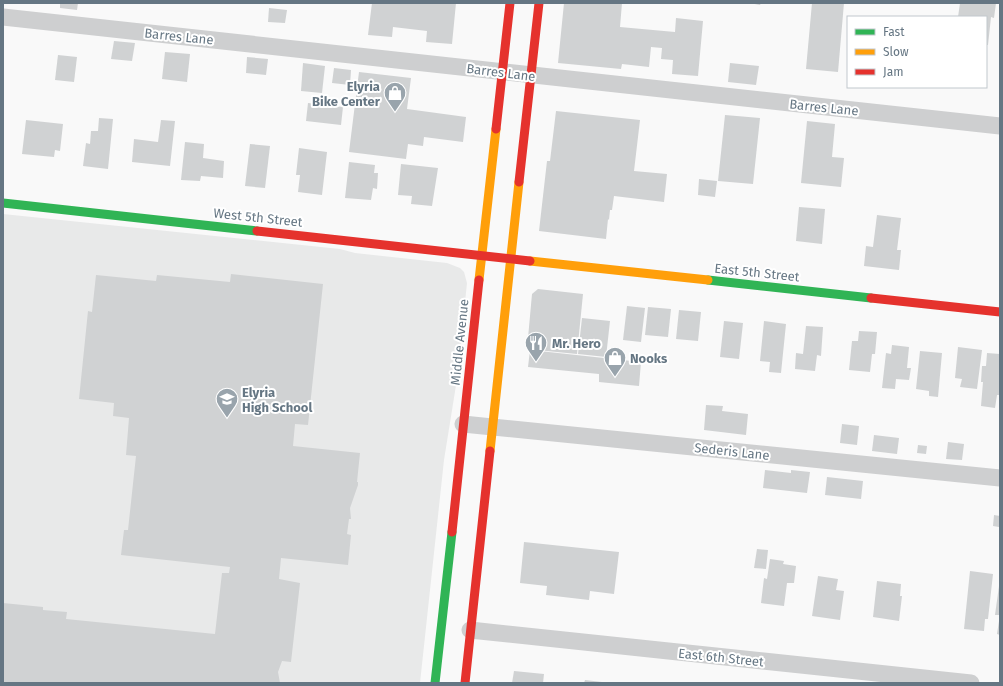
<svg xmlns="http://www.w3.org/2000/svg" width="1003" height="686" font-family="'Fira Sans',sans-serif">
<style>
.built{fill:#e8e9e9}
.building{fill:#d0d2d3}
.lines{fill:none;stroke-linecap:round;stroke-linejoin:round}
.street{stroke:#cecfd0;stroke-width:17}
.fast{stroke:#30b455;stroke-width:9}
.slow{stroke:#ff9f0a;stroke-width:9}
.jam{stroke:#e5322d;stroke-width:9}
.labels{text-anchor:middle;stroke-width:4;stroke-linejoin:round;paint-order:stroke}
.street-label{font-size:13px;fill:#657683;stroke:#fff}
.poi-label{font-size:13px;font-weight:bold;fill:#657683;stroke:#fff;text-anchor:start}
</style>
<rect width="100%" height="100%" fill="#f9f9f9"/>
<!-- built -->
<polygon class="built" points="3,214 340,249 355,253 447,263 460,268 464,272 467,283 457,379 444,460 420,683 3,683"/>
<!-- building -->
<g class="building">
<polygon points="60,3 78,3 77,10 60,8"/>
<polygon points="372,3 456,3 452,44 426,42 427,31 393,27 392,37 368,35"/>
<polygon points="564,3 622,3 620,27 675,32 676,18 703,21 698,76 672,74 673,60 661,59 662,48 651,47 649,67 622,64 621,69 558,63"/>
<polygon points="749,3 761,3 760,5"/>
<polygon points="812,3 844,3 838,72 806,69"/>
<polygon points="960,3 996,3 994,18 991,17 988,45 986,45 986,17 958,17"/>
<polygon points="269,8 287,10 285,23 268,22"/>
<polygon points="114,41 135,43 132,61 111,59"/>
<polygon points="165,52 190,54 187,82 162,79"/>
<polygon points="58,55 77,57 74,82 55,80"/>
<polygon points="247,57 268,59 266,75 246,73"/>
<polygon points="303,63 325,66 322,93 301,91"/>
<polygon points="730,63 759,66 756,85 728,82"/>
<polygon points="334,68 351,70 350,85 332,83"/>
<polygon points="359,72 411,78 407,109 466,117 463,142 424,137 423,146 408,144 406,159 349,152"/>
<polygon points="308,103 343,107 341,125 306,121"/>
<polygon points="556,111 640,120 634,171 667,174 664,202 614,196 612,210 610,210 609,220 608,219 606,239 539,231 547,161 550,161"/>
<polygon points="725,115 760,118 753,184 718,181"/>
<polygon points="99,118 113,119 108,169 83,166 86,143 90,144 91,131 98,131"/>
<polygon points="26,120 63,124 60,151 55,150 54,157 22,154"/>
<polygon points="161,120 175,121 170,166 132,162 134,139 158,142"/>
<polygon points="807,121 835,124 832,157 844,158 841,187 801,183"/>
<polygon points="185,142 204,144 203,158 224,161 223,178 201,176 200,181 181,180"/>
<polygon points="250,144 270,146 265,188 245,186"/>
<polygon points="299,148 327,152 322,195 298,192 300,175 296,175"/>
<polygon points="349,162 375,165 374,173 378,173 377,189 373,188 371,200 345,198"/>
<polygon points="401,164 438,168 432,206 411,204 412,196 398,195"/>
<polygon points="699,179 717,181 715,197 698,195"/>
<polygon points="799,207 825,209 822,244 796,241"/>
<polygon points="877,215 901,218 897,250 901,250 899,270 864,266 866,246 873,247"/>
<polygon points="231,274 323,284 308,425 295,424 293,446 360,453 357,482 358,482 358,485 350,508 351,519 349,519 347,534 351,535 348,565 281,558 279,579 300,583 291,662 282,661 278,672 280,683 3,683 3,603 43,607 43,610 67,612 66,619 215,634 222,573 229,573 230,567 121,555 124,530 128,530 136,456 126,455 129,418 113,416 114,403 79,399 88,311 92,312 96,275 156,281 157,275 230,282"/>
<polygon points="538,289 583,294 577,354 527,349 532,294"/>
<polygon points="627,306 645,308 641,342 623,340"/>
<polygon points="648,307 671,309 668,337 645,335"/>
<polygon points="679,310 701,312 698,341 676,339"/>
<polygon points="582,318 610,321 606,357 578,354"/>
<polygon points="724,321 743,323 739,359 720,357"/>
<polygon points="764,321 786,324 781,373 769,372 770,362 760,361"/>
<polygon points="806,326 823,327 821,356 817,355 815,371 795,369 796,353 803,354"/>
<polygon points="859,331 877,332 875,354 872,354 870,372 849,370 852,341 858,341"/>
<polygon points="892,345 909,347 907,368 911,368 909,380 896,379 895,389 882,388 886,353 891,354"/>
<polygon points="958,347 982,350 977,389 960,387 962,379 955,378"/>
<polygon points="530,350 641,362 639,386 599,382 599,374 528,367"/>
<polygon points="920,351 942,353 938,397 929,396 929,391 916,389"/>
<polygon points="987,353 1000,354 1000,395 997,395 995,408 981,406 983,382 981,382 982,366 986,366"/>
<polygon points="706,405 723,406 722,411 748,414 746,435 704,430"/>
<polygon points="842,424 859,426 857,445 840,443"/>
<polygon points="874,435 899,438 897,454 872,451"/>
<polygon points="948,442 964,444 962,460 946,459"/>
<polygon points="918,445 927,446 926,454 917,453"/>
<polygon points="765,470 791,473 791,470 810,472 807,493 763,488"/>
<polygon points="827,477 863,481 861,499 825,495"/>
<polygon points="994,515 1000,516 999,527 993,526"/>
<polygon points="524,542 619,552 614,594 590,591 589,600 546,595 547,586 520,583"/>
<polygon points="757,549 768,550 766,569 754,568"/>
<polygon points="770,559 784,561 783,564 796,566 794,583 787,583 784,606 761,603 764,578 767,579"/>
<polygon points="970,571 993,574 988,619 985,619 984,631 964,629"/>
<polygon points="818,576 838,579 836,590 844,591 840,620 812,616"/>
<polygon points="877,581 901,584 900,596 902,596 899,621 873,617"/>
<polygon points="999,586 1000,586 1000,615 995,615"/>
<polygon points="999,621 1000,621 1000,635 997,634"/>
<polygon points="514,671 544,674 543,683 512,683"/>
<polygon points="585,680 602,682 602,683 584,683"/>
</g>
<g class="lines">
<!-- street -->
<g class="street">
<polyline points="3,17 1000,126"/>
<polyline points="463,424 1000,478"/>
<polyline points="470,630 971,683"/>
</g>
<!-- fast -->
<g class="fast">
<polyline points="3,203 257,231"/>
<polyline points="708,280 871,298"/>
<polyline points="435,683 452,532"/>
</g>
<!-- slow -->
<g class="slow">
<polyline points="530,261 708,280"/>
<polyline points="479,280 496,129"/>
<polyline points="490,451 519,182"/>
</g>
<!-- jam -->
<g class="jam">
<polyline points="496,129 510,3"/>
<polyline points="519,182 539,3"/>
<polyline points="257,231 530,261"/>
<polyline points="871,298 1000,312"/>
<polyline points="452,532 479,280"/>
<polyline points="465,683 490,451"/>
</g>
</g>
<!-- icons -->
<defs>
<g id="shop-pin" transform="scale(1.15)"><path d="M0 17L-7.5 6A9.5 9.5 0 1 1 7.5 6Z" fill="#99a4ac" stroke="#fff"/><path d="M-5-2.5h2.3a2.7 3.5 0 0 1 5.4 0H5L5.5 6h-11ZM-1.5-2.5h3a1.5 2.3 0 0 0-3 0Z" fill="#fff"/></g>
<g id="restaurant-pin" transform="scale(1.15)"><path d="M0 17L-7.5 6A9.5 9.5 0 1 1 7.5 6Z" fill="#99a4ac" stroke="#fff"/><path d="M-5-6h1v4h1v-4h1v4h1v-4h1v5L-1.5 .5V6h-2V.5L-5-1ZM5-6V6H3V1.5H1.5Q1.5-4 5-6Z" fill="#fff"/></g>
<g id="school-pin" transform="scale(1.15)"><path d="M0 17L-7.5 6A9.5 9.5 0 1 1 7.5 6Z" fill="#99a4ac" stroke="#fff"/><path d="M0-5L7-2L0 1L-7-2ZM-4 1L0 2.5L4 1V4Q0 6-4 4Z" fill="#fff"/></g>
</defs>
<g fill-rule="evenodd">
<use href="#shop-pin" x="395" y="93"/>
<use href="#restaurant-pin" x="536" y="343"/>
<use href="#shop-pin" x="615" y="358"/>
<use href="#school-pin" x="227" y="399"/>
</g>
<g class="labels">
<!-- street labels -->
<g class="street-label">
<text transform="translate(179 36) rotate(6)" y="5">Barres Lane</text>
<text transform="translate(501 72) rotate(7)" y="5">Barres Lane</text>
<text transform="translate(824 107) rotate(6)" y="5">Barres Lane</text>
<text transform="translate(258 217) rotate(6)" y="5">West 5th Street</text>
<text transform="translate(757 272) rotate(6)" y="5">East 5th Street</text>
<text transform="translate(459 342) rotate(-84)" y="5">Middle Avenue</text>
<text transform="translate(732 451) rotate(6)" y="5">Sederis Lane</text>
<text transform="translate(721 657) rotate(6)" y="5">East 6th Street</text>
</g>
<!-- poi labels -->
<g class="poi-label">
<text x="380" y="91" text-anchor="end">Elyria<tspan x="380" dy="15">Bike Center</tspan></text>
<text x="552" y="348">Mr. Hero</text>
<text x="630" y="363">Nooks</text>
<text x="242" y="397">Elyria<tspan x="242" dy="15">High School</tspan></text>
</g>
</g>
<!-- border -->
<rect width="1003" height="686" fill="none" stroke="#657683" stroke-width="8"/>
<!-- legend -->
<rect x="847" y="16" width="140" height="72" fill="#ffffff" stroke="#c1c8cd"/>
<rect x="855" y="29" width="20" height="6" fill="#30b455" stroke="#c1c8cd"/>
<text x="883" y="36" font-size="12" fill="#657683">Fast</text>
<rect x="855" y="49" width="20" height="6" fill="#ff9f0a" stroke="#c1c8cd"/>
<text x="883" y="56" font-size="12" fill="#657683">Slow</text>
<rect x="855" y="69" width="20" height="6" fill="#e5322d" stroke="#c1c8cd"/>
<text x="883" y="76" font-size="12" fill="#657683">Jam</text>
</svg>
